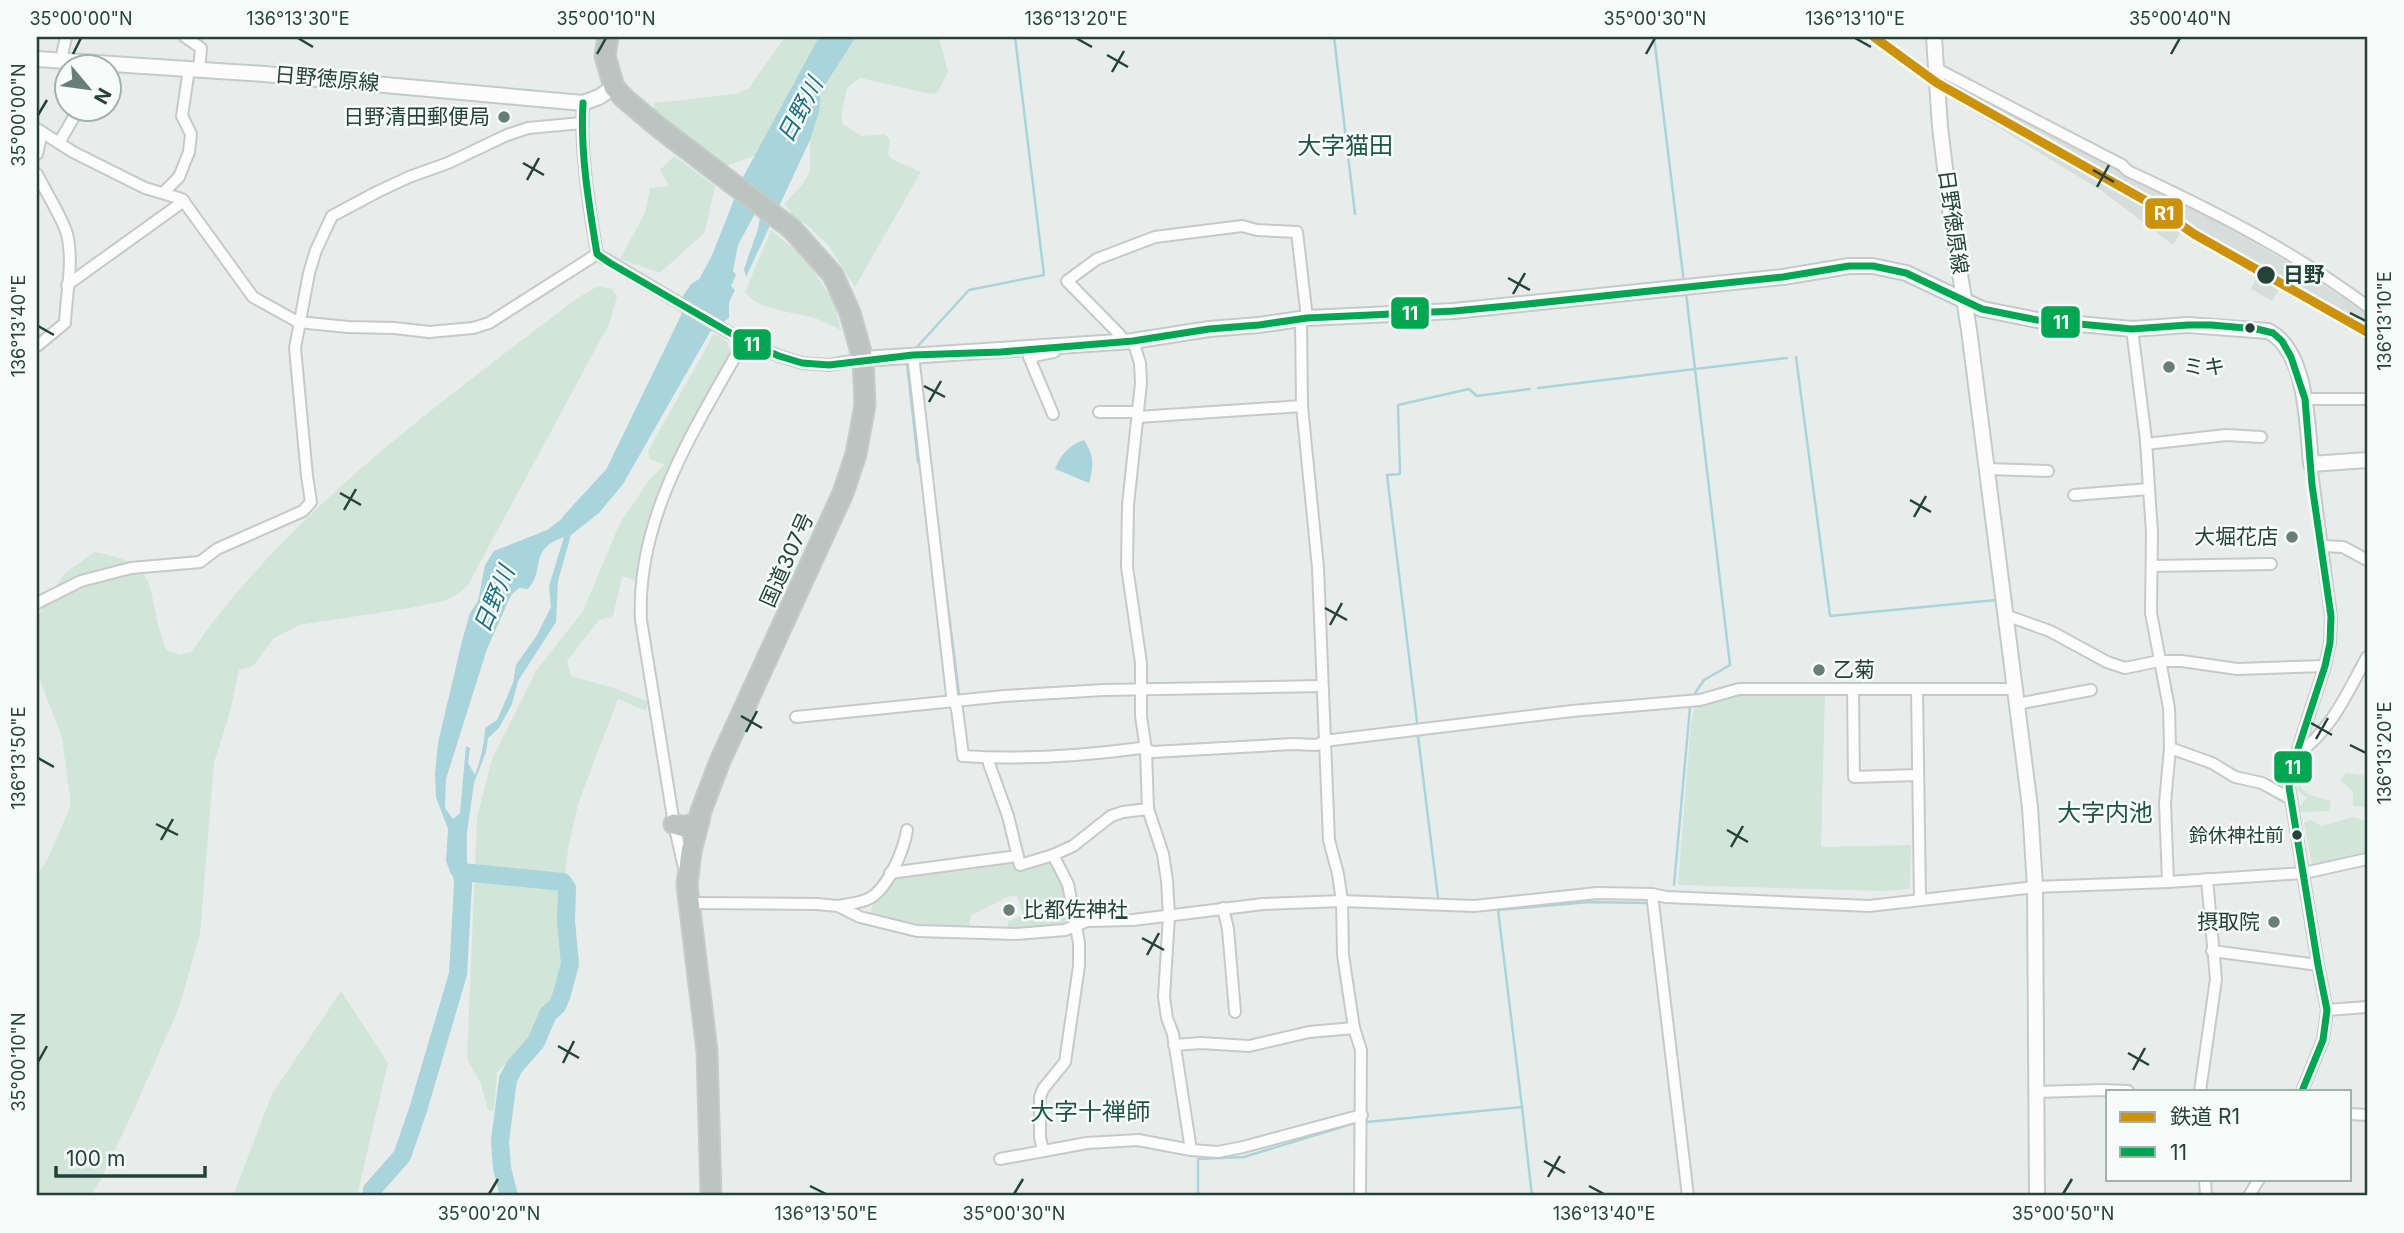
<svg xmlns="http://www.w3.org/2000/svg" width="2404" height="1233" font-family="Inter,'Noto Sans JP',sans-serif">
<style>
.built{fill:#d6dedb}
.green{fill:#d1e6d8}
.water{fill:#a9d4db;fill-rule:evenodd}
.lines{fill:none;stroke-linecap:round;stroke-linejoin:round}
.stream{stroke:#a9d4db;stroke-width:2.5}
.river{stroke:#a9d4db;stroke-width:18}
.street-casing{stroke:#c5cac8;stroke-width:14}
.secondary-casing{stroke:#c3cbc8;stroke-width:18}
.highway-casing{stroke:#c3ccc9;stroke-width:23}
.street{stroke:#fcfcfc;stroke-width:10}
.secondary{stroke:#fcfcfc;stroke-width:14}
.highway{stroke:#bcc4c2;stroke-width:19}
.bus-1-casing{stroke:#f7fbf9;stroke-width:12}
.bus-1{stroke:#00a651;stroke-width:7}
.rail-1-casing{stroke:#f7fbf9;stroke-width:14}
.rail-1{stroke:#cd920c;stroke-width:9}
.ticks{fill:none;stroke:#24423a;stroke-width:2.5}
.poi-dot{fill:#697e78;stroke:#f7fbf9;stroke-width:2.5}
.stop-dot{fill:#24423a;stroke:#f7fbf9;stroke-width:2.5}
.labels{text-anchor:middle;stroke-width:5;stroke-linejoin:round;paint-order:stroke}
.bus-label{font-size:19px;fill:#24423a;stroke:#f7fbf9;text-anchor:end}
.street-label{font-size:21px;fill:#24423a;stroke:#f7fbf9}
.poi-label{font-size:21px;fill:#24423a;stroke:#f7fbf9;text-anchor:end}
.stop-label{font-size:21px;font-weight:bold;fill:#24423a;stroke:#f7fbf9;text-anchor:start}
.water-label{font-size:23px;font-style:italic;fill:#1c6f80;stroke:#f7fbf9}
.quarter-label{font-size:24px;fill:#1f5548;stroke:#f7fbf9}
.line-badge{stroke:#f7fbf9;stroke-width:2.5}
.badge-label{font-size:19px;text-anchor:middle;font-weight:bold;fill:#fff}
.neatline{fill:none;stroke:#24423a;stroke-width:2.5}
.ticks-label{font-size:18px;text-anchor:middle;fill:#24423a}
</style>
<rect width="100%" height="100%" fill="#e8edeb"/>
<!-- built -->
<polygon class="built" points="1950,80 2205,214 2287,262 2367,313 2367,340 2279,290 2272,301 2251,289 2258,275 2181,232 2173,245 2102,191 1946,95 1947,82"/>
<!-- green -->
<g class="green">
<polygon points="785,37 821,37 770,150 727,166 653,115 654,103 736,94 749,88"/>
<polygon points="856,37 939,37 948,72 938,92 931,94 860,78 847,88 841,116 843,124 862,136 885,134 890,140 888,155 894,160 921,172 855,287 829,246 806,224 793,217 785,203 801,186 810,172 810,140 820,109 820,94"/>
<polygon points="674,156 715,186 705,232 660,273 620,259 645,213 650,188 669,186 660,170"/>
<path d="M771,230l36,30 27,43 7,27c-9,-4 -17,-9 -27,-12 -19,-6 -56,-7 -69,-26z"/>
<path d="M598,286l14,3 5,8 -8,27 -141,261 -10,9 -14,7 -34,7 -111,17 -25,13 -21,28 -14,4 -9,42 -16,51 -14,171 -21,74 -47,106 -32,67 -10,15h-53v-320l11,-18 23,-53 -9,-67 -25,-66v-50l4,-13 23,-35 30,-22c74,12 49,44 73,98l12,5 12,-3c101,-144 247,-247 385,-353z"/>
<polygon points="714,334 727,341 731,352 720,372 649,526 637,581 622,576 613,616 599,620 567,661 571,676 617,689 648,702 646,711 618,699 578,804 568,850 560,908 564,966 555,1002 541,1016 529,1040 497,1072 494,1111 488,1110 481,1084 467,1059 477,818 492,759 536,671 583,611 620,523 650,479 665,465 650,459 648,451"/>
<polygon points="1825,694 1821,847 1911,845 1910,889 1883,891 1678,885 1691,722 1695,706 1737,695"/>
<polygon points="2346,773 2367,776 2367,807 2353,806 2353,791 2340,781"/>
<polygon points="2298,786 2310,795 2331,801 2329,811 2301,812 2298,809 2307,798 2297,790"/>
<polygon points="2353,817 2367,821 2367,852 2312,865 2304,823 2311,820 2322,826"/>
<polygon points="1051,859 1065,884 1073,924 1060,930 1007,932 1008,921 1023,915 1017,896 1007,897 971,915 968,930 917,928 869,918 874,899 894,877 1013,860"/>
<polygon points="341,991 388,1063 357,1196 233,1196 272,1094"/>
</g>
<!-- water -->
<g class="water">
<path d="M819,37h37l-36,56v16l-10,31 -64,137 -2,-8 14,-40 6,-33 21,-46 3,-13 -33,54 -20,43 3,11 -5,26 3,4 -5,11 4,4 -6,12v16l-19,14 -87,152 -24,29 -28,22 -13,46 -2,41 -38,59 -6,23 -13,24 -11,10 -2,14 -12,31 -7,49v64l-5,1 -2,-13 -9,-10 -5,-13 2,-32 -12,-32 -1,-23 3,-31 24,-102 8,-28 8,-12 7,-36 9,-14 53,-21 16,-12 30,-16 35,-37 26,-66 30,-63v-18l-4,-9 3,-13 8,-12 13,-8 38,-97zM726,240l5,5c-4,15 -8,33 -22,42l-2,-8zM564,537l-15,49 2,21 -14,28 -21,30 -3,18 -16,37 -12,8c0,13 -5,33 -10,47l-7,-12 2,-15 -4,-2 -6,67 -7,6 -8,-11 1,-29 41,-130 24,-54 8,-7 9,1c18,-20 0,-40 36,-52z"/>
<path d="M1084,440c10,15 10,26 5,43l-34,-14c6,-15 14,-24 29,-29z"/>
</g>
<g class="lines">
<!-- stream -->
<g class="stream">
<polyline points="1334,37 1355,214"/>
<polyline points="1654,37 1684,283"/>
<polyline points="1686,293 1730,665 1704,680 1693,696"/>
<polyline points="917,347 969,290 1044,275 1015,37"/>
<polyline points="1796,357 1830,616 1996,600"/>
<polyline points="907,363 918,462 921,465"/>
<polyline points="1538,388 1787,358"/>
<polyline points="931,473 959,694"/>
<polyline points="1417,722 1387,475 1400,474 1398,405 1469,389 1477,396 1530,389"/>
<polyline points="1418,736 1438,898"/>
<polyline points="1674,885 1690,707"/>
<polyline points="1522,1107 1532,1196"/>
<polyline points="1367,1122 1522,1107 1498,910 1589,902 1648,903"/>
<polyline points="1198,1196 1198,1159 1244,1157 1355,1123"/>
</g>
<!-- river -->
<g class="river">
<polyline points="570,522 614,474 702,293 780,148"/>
<polyline points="462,872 563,882 567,888 566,921 570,964 562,994 557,1006 548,1014 536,1042 515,1066 508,1079 500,1141 502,1168 509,1196"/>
<polyline points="371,1196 372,1190 402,1156 418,1110 458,974 463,884 462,873"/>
</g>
<!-- street casing -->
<g class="street-casing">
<g id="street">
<polyline points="185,37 201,48 199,70"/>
<polyline points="61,60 66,37"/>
<path d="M1937,69l185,96 6,6c84,39 165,80 239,135"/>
<path d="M583,103c-3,50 6,102 14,151l131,78 51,24 23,7 27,2 34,-6"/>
<polyline points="37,129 73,152 145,188 182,199 253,297 298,322 348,327 394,328 429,332 473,328 489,323 597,254"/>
<polyline points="59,143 79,108"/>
<polyline points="37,154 42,132"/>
<path d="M37,174c8,17 25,43 30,60 7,28 -1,61 -2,89l-28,23"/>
<polyline points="163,193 179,177 189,152 191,134 182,116 189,69"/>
<polyline points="67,285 184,201"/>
<polyline points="1301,319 1302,406 1318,568 1329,840 1338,874 1342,901 1343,955 1354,1028 1361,1050 1360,1196"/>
<polyline points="2132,329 2146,440 2149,489 2152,532 2151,613 2169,708 2170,748 2165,803 2168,882"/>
<polyline points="1133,341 1140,363 1141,383 1128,505 1127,567 1141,663 1141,716 1146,750 1148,809 1163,854 1167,881 1169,916 1164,997 1167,1018 1173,1034 1191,1150"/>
<polyline points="1123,342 1120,335 1067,281 1097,259 1155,237 1242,226 1257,230 1297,232 1307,318"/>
<path d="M913,355l39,340 5,14 6,47c59,4 119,0 178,-8l12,4 140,-8 24,1 7,-4 248,-30 128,-11 39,-11h276"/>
<polyline points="2305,399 2367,399"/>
<polyline points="1099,412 1138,412"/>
<polyline points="1053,414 1029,357 1054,352 1054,350"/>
<polyline points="1138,417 1302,406"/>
<polyline points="2146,444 2226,435 2261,437"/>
<polyline points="1987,469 2048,471"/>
<polyline points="2074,495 2149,489"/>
<polyline points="2322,546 2343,547 2367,560"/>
<polyline points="2152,566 2271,564"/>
<polyline points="37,603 81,581 131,568 200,562 217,549 303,511 311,502 307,476 295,348 309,273 316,250 332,216 377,192 409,177 448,163 507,135 528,128 582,123"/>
<polyline points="2005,615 2050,631 2107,662 2125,668 2159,661 2182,661 2237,669 2325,666"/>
<polyline points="1853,689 1854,777 1918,775"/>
<polyline points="1917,689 1920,899"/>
<polyline points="2017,704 2091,690"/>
<polyline points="796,717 1004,696 1104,690 1322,686"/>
<polyline points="2170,748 2212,763 2235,777 2262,783 2291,799"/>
<path d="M2296,755c36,-25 51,-62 71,-98"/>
<polyline points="987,758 1008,816 1020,865 1053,855 1068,884 1079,943 1079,966 1065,1062 1043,1089 1040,1097 1040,1137 1043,1151"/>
<polyline points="1053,855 1073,846 1111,816 1123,812 1148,809"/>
<path d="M684,868l-10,-44 -33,-204c-5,-103 55,-193 103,-279"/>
<polyline points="890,873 1017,856"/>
<polyline points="1652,894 1688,1196"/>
<polyline points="688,903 817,904 838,906 860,917 917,931 1016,934 1065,930 1087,921 1133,920 1263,904 1342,901 1474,906 1597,893 1652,894 1666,897 1869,906 2035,887 2168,882 2304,873 2367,859"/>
<path d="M838,906c9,-2 24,-3 32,-8 18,-10 34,-48 37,-68"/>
<polyline points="1223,908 1228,929 1235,1012"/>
<polyline points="2212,951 2318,965"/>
<polyline points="2327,1010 2367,1007"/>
<polyline points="1174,1045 1201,1043 1249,1046 1309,1032 1354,1028"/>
<polyline points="2200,1091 2216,979 2207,879"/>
<polyline points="2302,1091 2323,1040 2327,1010 2318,965 2289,787 2296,755 2325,666 2330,643 2331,616 2311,464"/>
<polyline points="2037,1092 2103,1090 2128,1091"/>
<polyline points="2350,1114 2367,1115"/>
<polyline points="1000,1159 1087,1143 1138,1140 1191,1150 1218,1152 1243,1147 1362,1115"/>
<polyline points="2205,1179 2206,1196"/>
<polyline points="2249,1196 2259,1179"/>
</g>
</g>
<!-- secondary casing -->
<g class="secondary-casing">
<g id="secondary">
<polyline points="1934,37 1940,127 1951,218 1969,330 2030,807 2035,887 2037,1196"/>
<polyline points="37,59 264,74 583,103 599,97 614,87"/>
<path d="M863,359l270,-18 76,-12 50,-4 48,-7 147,-7 329,-34 66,-11h24l33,7 76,36 55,11 95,9 56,-4 80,6c40,20 39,96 43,133l56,-4"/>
</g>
</g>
<!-- highway casing -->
<g class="highway-casing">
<g id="highway">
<polyline points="608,37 605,56 614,87 624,98 657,126 792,229 833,275 850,313 863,359 865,405 856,454 843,493 720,761 701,811 691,852 687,885 707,1051 711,1196"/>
<polyline points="674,824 684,827 699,822"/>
</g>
</g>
<!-- street -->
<use href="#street" class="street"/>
<!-- secondary -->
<use href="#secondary" class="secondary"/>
<!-- highway -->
<use href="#highway" class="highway"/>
<!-- bus-1 casing -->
<g class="bus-1-casing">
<path id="bus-1" d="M583,103c-3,50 6,102 14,151l13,9 134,78 35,15 23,7 27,2 84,-10 88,-3 132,-11 76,-12 50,-4 48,-7 147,-7 64,-6 265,-28 66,-11h24l33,7 76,36 55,11 95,9 56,-4h23l46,4 16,4 9,8 9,16 14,42 7,86 19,131 -1,27 -5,23 -29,89 -7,32 29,178 9,45 -4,30 -21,51"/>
</g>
<!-- bus-1 -->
<use href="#bus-1" class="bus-1"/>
<!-- rail-1 casing -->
<g class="rail-1-casing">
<polyline id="rail-1" points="1874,37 1937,83 2148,202 2194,234 2367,332"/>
</g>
<!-- rail-1 -->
<use href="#rail-1" class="rail-1"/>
</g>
<!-- ticks -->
<path class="ticks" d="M298,38l15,9M1076,38l16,9M1855,38l16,9M73,54l8,-16M597,54l9,-16M1646,54l9,-16M2171,54l9,-16M1107,55l21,12M1112,72l12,-21M38,115l9,-15M523,163l21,12M2093,170l21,12M527,180l12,-22M2097,187l12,-22M1508,278l22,12M1513,294l12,-21M2350,313l16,8M38,326l16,9M924,386l21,11M929,402l12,-21M340,493l21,12M1910,500l21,12M344,510l12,-21M1914,517l12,-21M1325,608l22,12M1330,625l12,-22M741,716l21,12M2311,723l21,12M746,732l11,-21M2316,739l12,-21M2350,745l16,8M38,758l16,9M156,824l22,11M1727,830l21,12M161,840l12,-21M1731,847l12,-21M1142,938l22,12M1147,955l12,-22M558,1046l21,12M2128,1053l21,12M38,1062l9,-16M563,1063l11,-22M2133,1070l12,-22M1544,1161l21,12M1548,1177l12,-21M810,1186l16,8M1589,1186l15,8M489,1194l9,-15M1014,1194l9,-15M2063,1194l9,-15"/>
<!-- markers -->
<g class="poi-dot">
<circle cx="504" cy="117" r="7"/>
<circle cx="2169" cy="367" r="7"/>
<circle cx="2292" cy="537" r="7"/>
<circle cx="1819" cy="670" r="7"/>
<circle cx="1009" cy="910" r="7"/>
<circle cx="2274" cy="922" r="7"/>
</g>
<g class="stop-dot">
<circle cx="2266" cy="275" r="10"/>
<circle cx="2250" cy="328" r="6"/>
<circle cx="2297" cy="835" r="6"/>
</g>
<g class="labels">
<!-- bus labels -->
<g class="bus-label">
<text x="2284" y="842">鈴休神社前</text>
</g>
<!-- street labels -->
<g class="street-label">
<text transform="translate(327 79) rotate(5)" y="7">日野徳原線</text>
<text transform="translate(1953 222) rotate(82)" y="7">日野徳原線</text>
<text transform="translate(787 560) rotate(-66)" y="7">国道307号</text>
</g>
<!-- poi labels -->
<g class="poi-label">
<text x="490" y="124">日野清田郵便局</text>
<text x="2183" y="374" text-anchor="start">ミキ</text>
<text x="2278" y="544">大堀花店</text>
<text x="1833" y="677" text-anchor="start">乙菊</text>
<text x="1023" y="917" text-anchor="start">比都佐神社</text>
<text x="2260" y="929">摂取院</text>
</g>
<!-- stop labels -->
<g class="stop-label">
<text x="2283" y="282">日野</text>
</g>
<!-- water labels -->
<g class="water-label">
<text transform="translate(800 110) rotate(-62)" y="8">日野川</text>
<text transform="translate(494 599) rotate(-67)" y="8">日野川</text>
</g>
<!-- quarter labels -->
<g class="quarter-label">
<text x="1345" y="154">大字猫田</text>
<text x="2105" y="821">大字内池</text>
<text x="1090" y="1120">大字十禅師</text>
</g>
</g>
<g class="line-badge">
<rect x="2144" y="197" width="40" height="33" rx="7" fill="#cd920c"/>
<rect x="1390" y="296" width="40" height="34" rx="7" fill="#00a651"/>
<rect x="2040" y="305" width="41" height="34" rx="7" fill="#00a651"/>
<rect x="732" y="328" width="40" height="33" rx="7" fill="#00a651"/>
<rect x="2273" y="750" width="40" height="34" rx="7" fill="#00a651"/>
</g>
<g class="badge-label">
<text x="2164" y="220">R1</text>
<text x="1410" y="320">11</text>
<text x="2061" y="329">11</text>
<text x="752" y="351">11</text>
<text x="2293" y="774">11</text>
</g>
<!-- border -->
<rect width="2404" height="1233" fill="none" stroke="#f7fbf9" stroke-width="77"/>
<!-- legend -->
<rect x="2106" y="1090" width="245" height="91" fill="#f7fbf9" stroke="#a3b1ad" stroke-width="2"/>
<rect x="2120" y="1112" width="35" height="10" fill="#cd920c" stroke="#a3b1ad" stroke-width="2"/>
<text x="2170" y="1124" font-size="21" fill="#24423a">鉄道 R1</text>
<rect x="2120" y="1147" width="35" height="10" fill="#00a651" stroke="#a3b1ad" stroke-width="2"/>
<text x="2170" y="1160" font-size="21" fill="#24423a">11</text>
<!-- north arrow -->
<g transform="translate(88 88) rotate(119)"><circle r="33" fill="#f7fbf9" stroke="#a3b1ad" stroke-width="2"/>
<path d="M0-5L12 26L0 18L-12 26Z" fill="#697e78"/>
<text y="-10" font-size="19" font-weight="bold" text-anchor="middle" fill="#24423a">N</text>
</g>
<!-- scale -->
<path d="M56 1166v10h149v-10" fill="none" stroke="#24423a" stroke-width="3.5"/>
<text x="66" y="1166" font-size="21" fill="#24423a" stroke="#f7fbf9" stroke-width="5" paint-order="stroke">100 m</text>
<rect x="38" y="38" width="2328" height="1156" class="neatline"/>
<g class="ticks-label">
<text x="81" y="25">35°00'00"N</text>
<text x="298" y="25">136°13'30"E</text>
<text x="606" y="25">35°00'10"N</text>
<text x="1076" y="25">136°13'20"E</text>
<text x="1655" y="25">35°00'30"N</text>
<text x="1855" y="25">136°13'10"E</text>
<text x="2180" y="25">35°00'40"N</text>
<text transform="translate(19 115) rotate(-90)" y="6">35°00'00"N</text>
<text transform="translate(2385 321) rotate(-90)" y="6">136°13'10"E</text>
<text transform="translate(19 326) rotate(-90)" y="6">136°13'40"E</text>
<text transform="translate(2385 753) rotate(-90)" y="6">136°13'20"E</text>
<text transform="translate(19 758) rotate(-90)" y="6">136°13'50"E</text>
<text transform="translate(19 1062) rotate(-90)" y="6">35°00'10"N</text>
<text x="489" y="1220">35°00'20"N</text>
<text x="826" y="1220">136°13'50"E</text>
<text x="1014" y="1220">35°00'30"N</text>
<text x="1604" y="1220">136°13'40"E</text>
<text x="2063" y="1220">35°00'50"N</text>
</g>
</svg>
